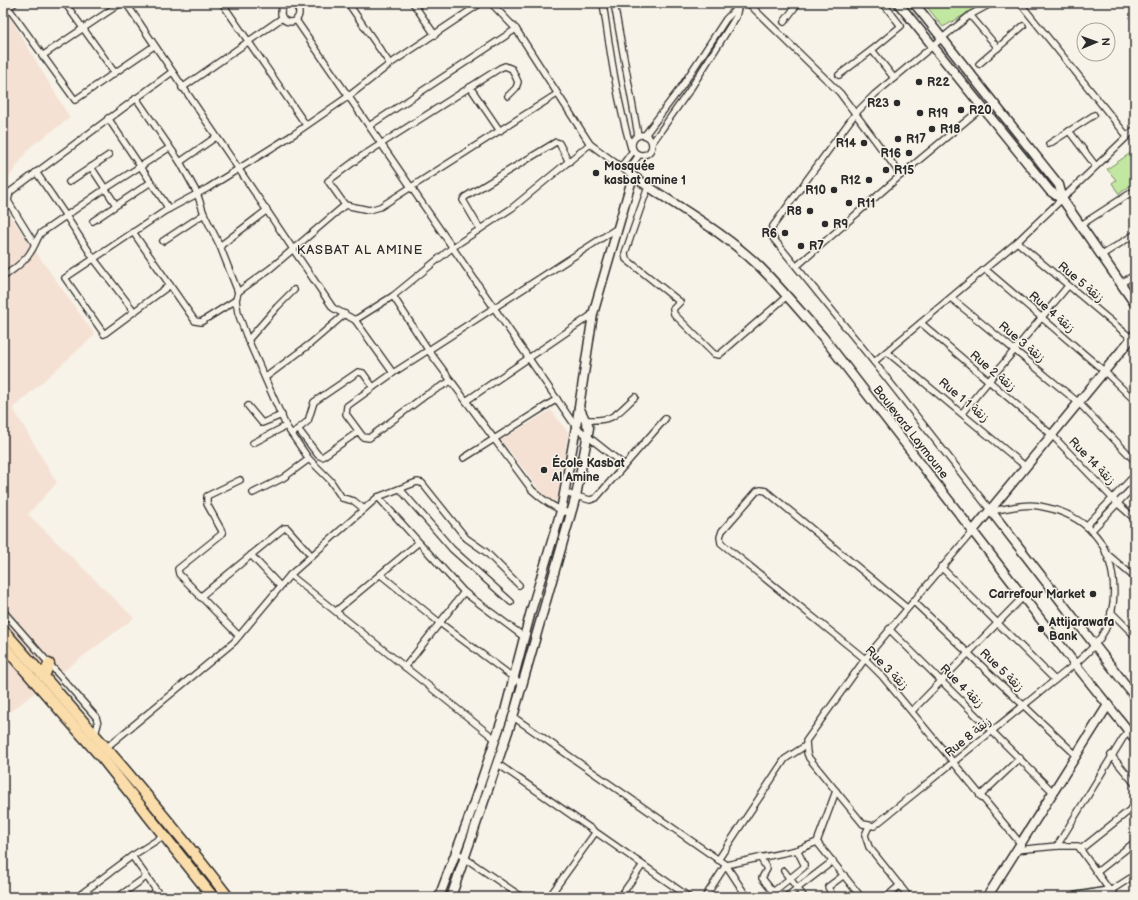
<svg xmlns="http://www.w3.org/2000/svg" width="1138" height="900" font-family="'Balsamiq Sans','Playpen Sans Arabic',sans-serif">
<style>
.built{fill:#f5e1d4}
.green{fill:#c2e7a1;stroke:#768966}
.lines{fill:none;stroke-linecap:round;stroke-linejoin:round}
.street-casing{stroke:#2b2b2b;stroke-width:8}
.secondary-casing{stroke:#2b2b2b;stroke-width:11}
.highway-casing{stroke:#2b2b2b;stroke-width:13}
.street{stroke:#f7f3e8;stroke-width:5.5}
.secondary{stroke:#f7f3e8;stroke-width:8}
.highway{stroke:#fbddab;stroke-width:10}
.poi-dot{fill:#2b2b2b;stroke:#f7f3e8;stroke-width:1.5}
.labels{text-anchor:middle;stroke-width:3;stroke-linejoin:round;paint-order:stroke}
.poi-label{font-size:12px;font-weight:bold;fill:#2b2b2b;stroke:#f7f3e8;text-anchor:start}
.street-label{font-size:12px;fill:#2b2b2b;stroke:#f7f3e8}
.neighbourhood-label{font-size:13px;letter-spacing:1px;fill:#2b2b2b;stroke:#f7f3e8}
</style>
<rect width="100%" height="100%" fill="#f7f3e8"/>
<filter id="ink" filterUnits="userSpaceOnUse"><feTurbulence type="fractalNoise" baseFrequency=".025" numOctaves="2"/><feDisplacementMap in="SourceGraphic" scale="8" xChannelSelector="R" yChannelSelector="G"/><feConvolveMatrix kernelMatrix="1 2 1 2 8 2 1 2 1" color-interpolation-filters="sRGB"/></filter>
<g filter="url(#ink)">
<!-- built -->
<g class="built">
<polygon points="3,3 9,3 4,7 70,118 30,147 3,186"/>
<polygon points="3,206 95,335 13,408 57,483 28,514 134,618 3,717"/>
<polygon points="551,410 568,432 558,501 548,501 501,440"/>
</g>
<!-- green -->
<g class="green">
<polygon points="924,3 985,3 943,27"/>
<polygon points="1135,150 1135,182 1119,194 1112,183 1116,180 1107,169"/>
</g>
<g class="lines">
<!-- street casing -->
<g class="street-casing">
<g id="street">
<polyline points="15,3 9,7 10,10 75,100 154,46"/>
<polyline points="65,3 115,73"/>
<polyline points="126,3 333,308 355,320 393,373"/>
<polyline points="222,3 306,125"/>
<polyline points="348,3 390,64"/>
<polyline points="413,3 435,35"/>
<polyline points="491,3 516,29 590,144 633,176"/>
<path d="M603,3c7,48 14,98 28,145"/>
<polyline points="614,3 638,135"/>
<polyline points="748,3 840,93 901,175"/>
<polyline points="883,3 901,26 872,50 894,78"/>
<polyline points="1020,3 1127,136"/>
<circle cx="290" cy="13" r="9"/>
<polyline points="297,7 304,3"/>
<polyline points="970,15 998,48"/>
<polyline points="296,20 576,427 624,465"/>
<polyline points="784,22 798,3"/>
<polyline points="42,56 121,3"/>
<polyline points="979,64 1023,26"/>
<polyline points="839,75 872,50"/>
<polyline points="470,87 500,131"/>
<polyline points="182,88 282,18"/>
<polyline points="136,98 180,162 197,193 204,214 220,246 238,292 271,268 345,205 369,210 380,207 557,94"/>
<polyline points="108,118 169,209"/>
<polyline points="369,126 516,29"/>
<polyline points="1069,131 1095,165"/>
<circle cx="642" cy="145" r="10"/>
<polyline points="645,135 682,86 726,19 742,3"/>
<polyline points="652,143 689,91 736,17 738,8"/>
<polyline points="1049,144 1094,115"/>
<polyline points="180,162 216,137"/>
<polyline points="91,167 116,205"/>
<polyline points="621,167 633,151"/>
<polyline points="36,172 66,216 94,259 133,310"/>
<polyline points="627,172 639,155"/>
<polyline points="69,182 109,155"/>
<polyline points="648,187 625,253 626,259 680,302 673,309 674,314 714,354 719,355 787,296"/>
<polyline points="345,205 328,181 359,158 500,68 505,66 512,69 518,82 516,88 508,96"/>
<polyline points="93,221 151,182"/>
<polyline points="1081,225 1135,190"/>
<polyline points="480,229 463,200 465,197 556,142 559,143 569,162"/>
<polyline points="133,232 195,321 201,322 236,300"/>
<polyline points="163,241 204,214"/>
<polyline points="1017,242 1131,338"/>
<polyline points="34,243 8,201 10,192 172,72"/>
<polyline points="220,246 267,210"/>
<polyline points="1102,255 1135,234"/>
<polyline points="797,266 901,175 983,107"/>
<polyline points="985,269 1104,371 1135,401"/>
<path d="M3,277c9,-7 21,-14 27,-24 5,-7 6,-13 11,-20l64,-44 64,-41"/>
<polyline points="1121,283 1135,275"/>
<polyline points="170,285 104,334 65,278 165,211 208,188 294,134 349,96 390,64 481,3"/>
<polyline points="238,292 236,300 238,313 246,335 286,426 309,459 330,480 342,498 354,501 364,509"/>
<path d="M393,296l36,55 103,139c12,11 23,19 39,24"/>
<polyline points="951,298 1079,403 1135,461"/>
<polyline points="355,320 393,296 453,247 512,208 590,144"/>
<polyline points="921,323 1052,435 1117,503 1135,519"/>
<polyline points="248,340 277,307 294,290"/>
<polyline points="887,352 1025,466"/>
<polyline points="874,362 1017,242 1135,129"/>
<polyline points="266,377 310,344 345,314"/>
<polyline points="451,381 426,395 369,438 363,437 346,414 347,406 393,373 619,227"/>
<polyline points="466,401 593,314"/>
<polyline points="248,406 262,423 282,415"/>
<polyline points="962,413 1068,286"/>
<path d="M587,420c28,1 28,-5 48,-23"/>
<polyline points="298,429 318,455 322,457 358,432"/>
<polyline points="292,434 308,421 314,402 358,372 363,373 373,387"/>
<polyline points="253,443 286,426"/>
<polyline points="464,458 557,399"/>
<polyline points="400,489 452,549 511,602"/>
<polyline points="253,493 283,478 309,459"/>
<polyline points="565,493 590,500 596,498 665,419"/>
<polyline points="378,497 464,592 524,637"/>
<polyline points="1086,526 1135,475"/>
<polyline points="1091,531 1135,485"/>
<path d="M972,532l-107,127 -59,82 1,12 2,5 54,66 11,2 201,-162c11,-10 23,-20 30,-34 16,-32 10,-81 -19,-104 -13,-11 -30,-17 -47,-20 -15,-3 -33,3 -48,5l-117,-149 -101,-124 -2,-6 2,-6 82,-112 20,-20 95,-79 22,-12"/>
<polyline points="1106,553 1135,578"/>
<polyline points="251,555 280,586"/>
<polyline points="941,567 1055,680"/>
<polyline points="290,575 495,739"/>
<polyline points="381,575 440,623 522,684"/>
<polyline points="200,597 284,528 287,528 311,555"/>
<polyline points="913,601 1076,755"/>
<polyline points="907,608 766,491 761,490 757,491 722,531 720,537 721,543 865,659 882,676 1020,843"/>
<polyline points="3,611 96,717 98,724 95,734"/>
<polyline points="336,611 418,543"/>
<polyline points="1111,612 1135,636"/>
<polyline points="889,629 1053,792"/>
<polyline points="239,636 179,574 178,569 223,533 207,504 207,496 240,480"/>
<polyline points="405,667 464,592"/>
<polyline points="912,711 1023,597"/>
<polyline points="512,716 726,865 747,897"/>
<polyline points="107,747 234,642 290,575 371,503 378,497 417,482 422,483 466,538 486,552 519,585"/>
<polyline points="1111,755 1135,784"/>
<polyline points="498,764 689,897"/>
<polyline points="980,796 1020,758"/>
<polyline points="869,826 865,835 869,847 909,897"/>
<polyline points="817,842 836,791"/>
<polyline points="1057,846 1128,730"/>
<polyline points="1081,849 1135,806"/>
<polyline points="1016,850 1057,846 1078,846 1110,891 1135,875"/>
<polyline points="456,852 522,897"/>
<polyline points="132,856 161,897"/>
<polyline points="760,857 767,869 762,878 773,892 804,867 804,864 797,850"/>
<polyline points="718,860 785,759 805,746"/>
<polyline points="784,871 804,897"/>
<polyline points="1097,872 1135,842"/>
<polyline points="77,897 132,856 165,835"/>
<polyline points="118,897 146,877"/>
<polyline points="149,897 156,891"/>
<polyline points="549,897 595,833"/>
<polyline points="620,897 642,866"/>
<polyline points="705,897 726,865 797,850 817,842 861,897"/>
<polyline points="786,897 833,861"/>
<polyline points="833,897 828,887 844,875"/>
<polyline points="886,897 900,885"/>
</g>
</g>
<!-- secondary casing -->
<g class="secondary-casing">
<g id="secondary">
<polyline points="898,3 1050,191 1063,200 1135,304"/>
<polyline points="914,3 1059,185 1063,200"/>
<polyline points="991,511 1135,697"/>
<polyline points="972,532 1135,334"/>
<path d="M439,897l28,-74 38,-112 26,-100 30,-100 15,-84 17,-113 40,-138c42,30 89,54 127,91 22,22 42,47 63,70l252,327 60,75"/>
<polyline points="451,897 513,717 576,496 589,428 579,407"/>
<polyline points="987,897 1108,705"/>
<polyline points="1074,897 1110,891 1114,897"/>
</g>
</g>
<!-- highway casing -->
<g class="highway-casing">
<g id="highway">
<path d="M3,630c77,88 154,174 225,267"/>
<polyline points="3,645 103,759 213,897"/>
<polyline points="44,676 49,664"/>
</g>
</g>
<!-- street -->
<use href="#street" class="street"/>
<!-- secondary -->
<use href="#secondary" class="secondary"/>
<!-- highway -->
<use href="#highway" class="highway"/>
</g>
</g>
<!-- markers -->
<g class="poi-dot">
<circle cx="919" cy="82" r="4"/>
<circle cx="897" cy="103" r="4"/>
<circle cx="961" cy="110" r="4"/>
<circle cx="920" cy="113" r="4"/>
<circle cx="932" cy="129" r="4"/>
<circle cx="898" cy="139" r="4"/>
<circle cx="864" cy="143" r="4"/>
<circle cx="909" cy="153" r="4"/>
<circle cx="886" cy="170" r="4"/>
<circle cx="596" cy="173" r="4"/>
<circle cx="869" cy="180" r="4"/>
<circle cx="834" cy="190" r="4"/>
<circle cx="849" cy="203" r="4"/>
<circle cx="810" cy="211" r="4"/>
<circle cx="825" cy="224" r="4"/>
<circle cx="785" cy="233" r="4"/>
<circle cx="801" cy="246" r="4"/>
<circle cx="544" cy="470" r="4"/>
<circle cx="1093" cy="594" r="4"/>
<circle cx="1041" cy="629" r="4"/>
</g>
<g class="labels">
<!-- poi labels -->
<g class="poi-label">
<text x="927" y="86">R22</text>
<text x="889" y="107" text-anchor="end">R23</text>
<text x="969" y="114">R20</text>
<text x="928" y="117">R19</text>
<text x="940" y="133">R18</text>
<text x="906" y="143">R17</text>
<text x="856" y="147" text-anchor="end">R14</text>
<text x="901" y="157" text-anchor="end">R16</text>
<text x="604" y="170">Mosquée<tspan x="604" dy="14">kasbat amine 1</tspan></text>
<text x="894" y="174">R15</text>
<text x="861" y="184" text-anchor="end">R12</text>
<text x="826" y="194" text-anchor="end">R10</text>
<text x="857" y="207">R11</text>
<text x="802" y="215" text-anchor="end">R8</text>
<text x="833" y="228">R9</text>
<text x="777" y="237" text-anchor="end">R6</text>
<text x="809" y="250">R7</text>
<text x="552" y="467">École Kasbat<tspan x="552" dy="14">Al Amine</tspan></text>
<text x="1085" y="598" text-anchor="end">Carrefour Market</text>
<text x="1049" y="626">Attijarawafa<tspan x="1049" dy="14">Bank</tspan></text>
</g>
<!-- street labels -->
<g class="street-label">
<text transform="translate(1081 282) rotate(40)" y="4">Rue 5 زنقة</text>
<text transform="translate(1052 312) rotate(41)" y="4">Rue 4 زنقة</text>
<text transform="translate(1022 342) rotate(40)" y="4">Rue 3 زنقة</text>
<text transform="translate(993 371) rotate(40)" y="4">Rue 2 زنقة</text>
<text transform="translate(964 400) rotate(40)" y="4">Rue 1 زنقة 1</text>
<text transform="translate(911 432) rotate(52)" y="4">Boulevard Laymoune</text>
<text transform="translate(1092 461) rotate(46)" y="4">Rue 14 زنقة</text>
<text transform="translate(887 668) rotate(46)" y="4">Rue 3 زنقة</text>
<text transform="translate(1002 670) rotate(44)" y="4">Rue 5 زنقة</text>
<text transform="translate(962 686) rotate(45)" y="4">Rue 4 زنقة</text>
<text transform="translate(968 737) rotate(-39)" y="4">Rue 8 زنقة</text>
</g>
<!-- neighbourhood labels -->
<g class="neighbourhood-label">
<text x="360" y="254">KASBAT AL AMINE</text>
</g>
</g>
<!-- margin -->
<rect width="1138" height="900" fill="none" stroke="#f7f3e8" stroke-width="16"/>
<rect x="8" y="8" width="1122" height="884" fill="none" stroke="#2b2b2b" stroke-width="1.5" filter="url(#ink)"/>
<!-- north arrow -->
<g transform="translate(1096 42) rotate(88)"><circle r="19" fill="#f7f3e8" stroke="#a5a39c"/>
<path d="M0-3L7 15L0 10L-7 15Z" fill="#2b2b2b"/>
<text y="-6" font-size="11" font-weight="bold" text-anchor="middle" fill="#2b2b2b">N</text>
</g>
</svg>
